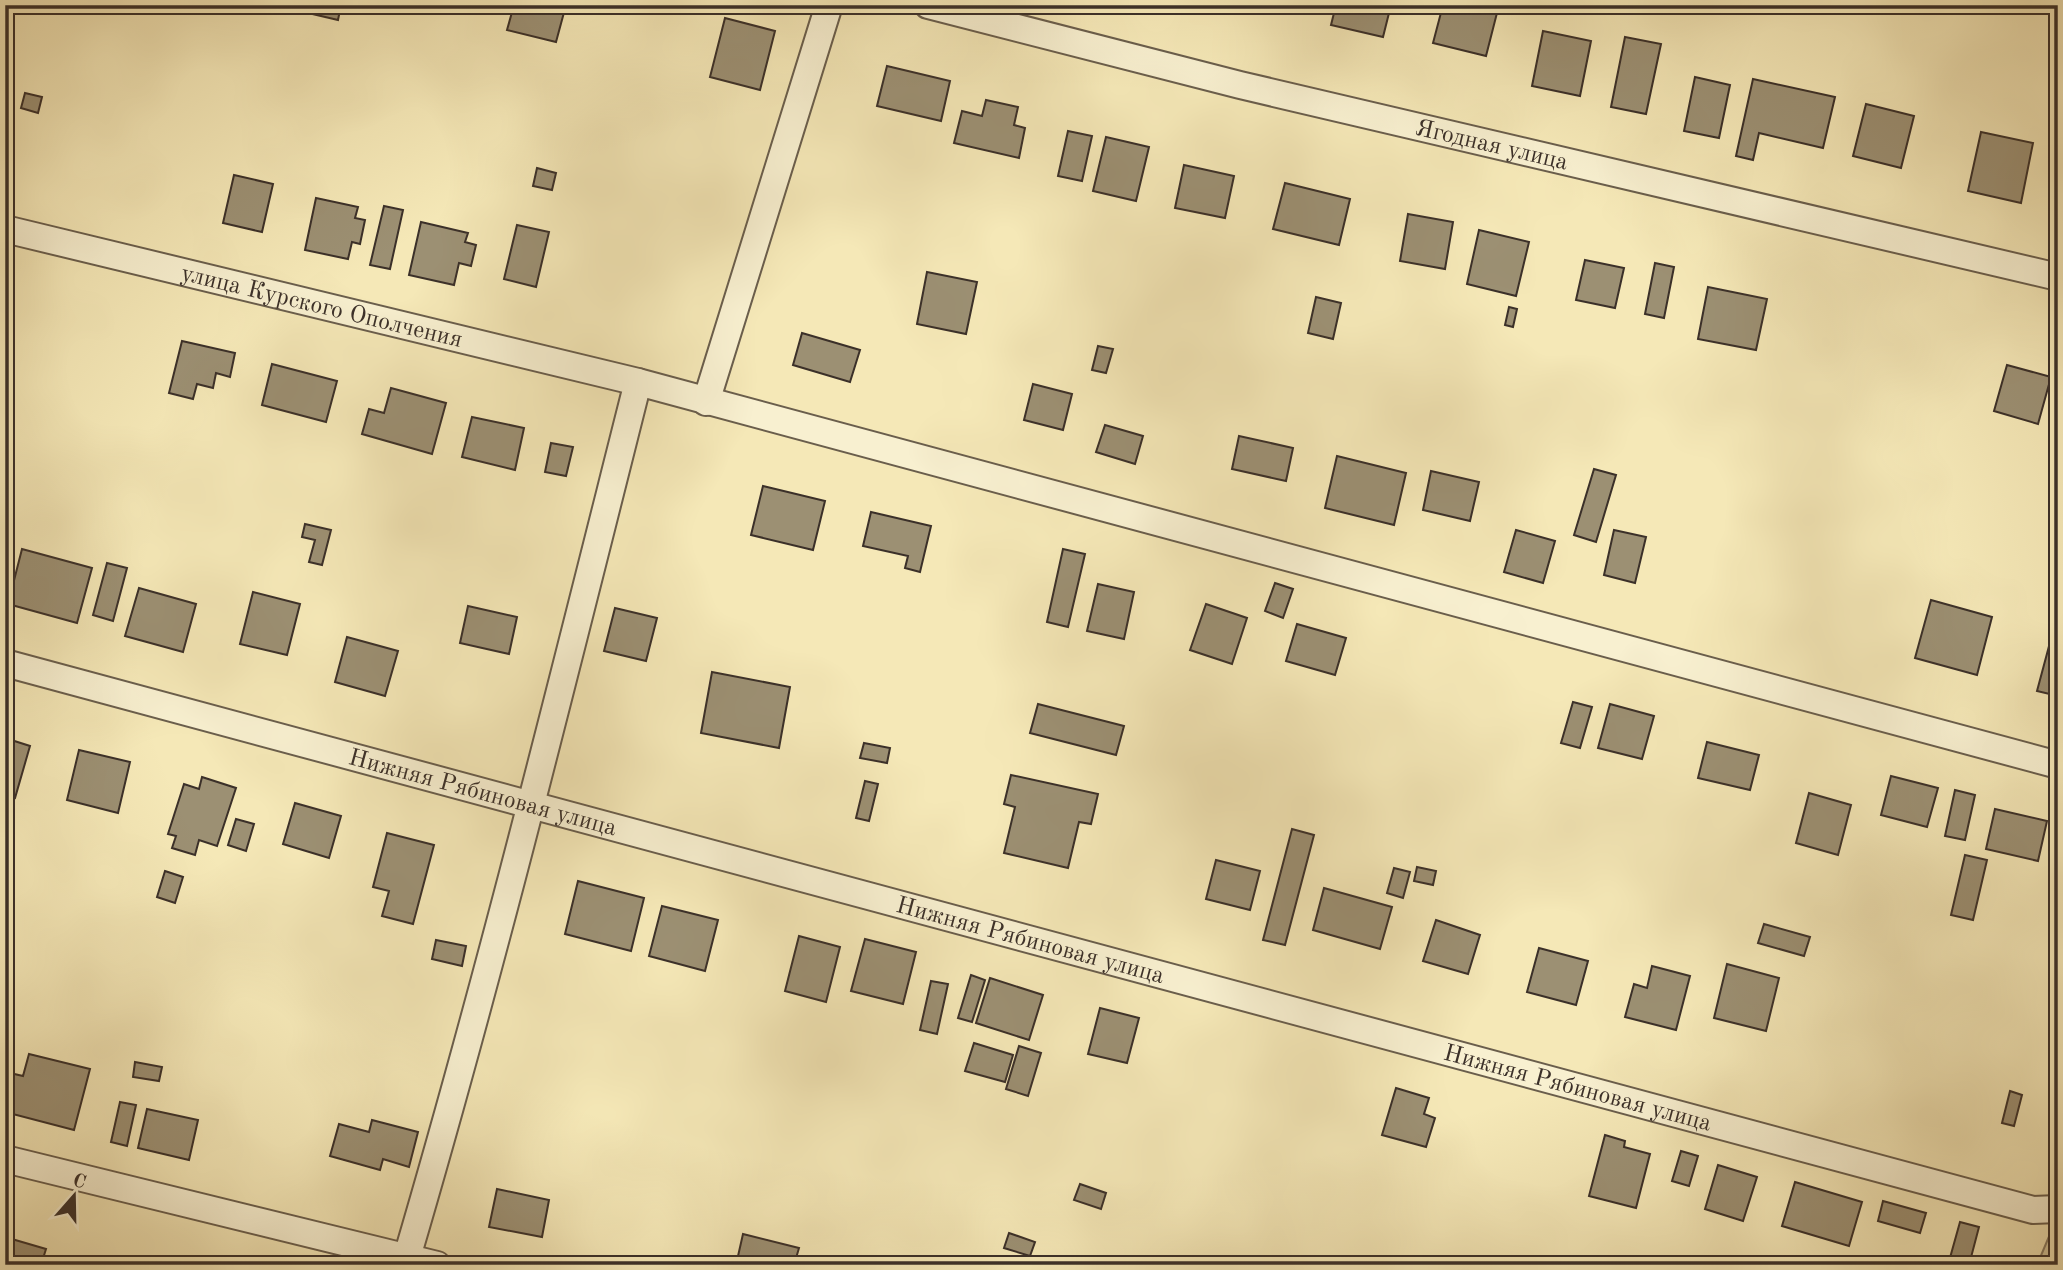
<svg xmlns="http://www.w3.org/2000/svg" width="2063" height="1270" font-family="'Old Standard TT',serif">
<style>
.green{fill:#d5c99f;stroke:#887c64;stroke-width:2}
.building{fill:#9c9073;stroke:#3b3029;stroke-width:2}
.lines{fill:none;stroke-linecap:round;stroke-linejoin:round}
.street-casing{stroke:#6a5e4c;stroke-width:30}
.street{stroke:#f8f0d0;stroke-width:26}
.labels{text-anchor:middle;stroke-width:6;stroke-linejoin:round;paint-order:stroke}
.street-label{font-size:24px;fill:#3b3029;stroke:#f8f0d0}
</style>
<rect width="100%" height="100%" fill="#f5e8b7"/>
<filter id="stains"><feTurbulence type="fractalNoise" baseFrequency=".00286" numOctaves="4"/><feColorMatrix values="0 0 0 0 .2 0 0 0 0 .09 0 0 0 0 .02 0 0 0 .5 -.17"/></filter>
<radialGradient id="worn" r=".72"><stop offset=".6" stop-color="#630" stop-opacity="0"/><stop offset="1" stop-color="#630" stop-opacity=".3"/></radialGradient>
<!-- green -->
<polygon class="green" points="2058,1226 2058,1265 2037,1265 2053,1227"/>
<!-- building -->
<g class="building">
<polygon points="274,5 341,5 338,20"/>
<polygon points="514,5 566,5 556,42 507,30"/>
<polygon points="1336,5 1391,5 1383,37 1331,25"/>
<polygon points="1443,5 1499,5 1486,56 1433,43"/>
<polygon points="725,18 775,31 760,90 710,77"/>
<polygon points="1543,31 1591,41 1580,96 1532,86"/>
<polygon points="1625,37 1661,44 1646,114 1611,107"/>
<polygon points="887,66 950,81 941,121 877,106"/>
<polygon points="1695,77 1730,85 1719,138 1684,131"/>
<polygon points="1753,79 1835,97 1823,148 1759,133 1753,160 1736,156"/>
<polygon points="25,93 42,97 38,113 21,108"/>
<polygon points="986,100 1018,107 1014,125 1025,128 1019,158 954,143 962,111 982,116"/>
<polygon points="1866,104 1914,116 1901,168 1853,156"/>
<polygon points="1068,131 1092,136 1082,181 1058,176"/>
<polygon points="1981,132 2033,143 2021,203 1968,191"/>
<polygon points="1106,137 1149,147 1136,201 1093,191"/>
<polygon points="1184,165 1234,176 1225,218 1175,208"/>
<polygon points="537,168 556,173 552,190 533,186"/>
<polygon points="234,175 273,184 262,232 223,223"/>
<polygon points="1285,183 1350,199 1339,245 1273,229"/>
<polygon points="316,198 358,207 355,218 365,220 360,244 352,242 348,259 305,250"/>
<polygon points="384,206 403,210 390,269 370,265"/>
<polygon points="1408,214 1453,222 1445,269 1400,261"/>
<polygon points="421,222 468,233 465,242 476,245 471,266 459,263 454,285 409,275"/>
<polygon points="517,225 549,232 536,287 504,279"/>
<polygon points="1479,230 1529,242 1516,296 1467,284"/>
<polygon points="1585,260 1624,268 1615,308 1576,300"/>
<polygon points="1655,263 1674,267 1664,318 1645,314"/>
<polygon points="927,272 977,282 966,334 917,324"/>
<polygon points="1708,287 1767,299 1756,350 1698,339"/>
<polygon points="1316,297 1341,303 1333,339 1308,333"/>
<polygon points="1509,307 1517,309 1513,327 1505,325"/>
<polygon points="802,333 860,350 850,382 793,365"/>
<polygon points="182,341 235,353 230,377 216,373 213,388 197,384 193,399 169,393"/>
<polygon points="1098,346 1113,349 1106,373 1092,370"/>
<polygon points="272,364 337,381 326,422 262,405"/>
<polygon points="2007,365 2051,377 2038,424 1994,411"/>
<polygon points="1033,384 1072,394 1063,430 1024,420"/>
<polygon points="391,388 446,403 432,454 362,434 369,409 384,413"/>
<polygon points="472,417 524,428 515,470 462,457"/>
<polygon points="1105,425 1143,436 1135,464 1096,452"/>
<polygon points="1239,436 1293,448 1286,481 1232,469"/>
<polygon points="551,443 573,447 566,476 545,472"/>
<polygon points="1337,456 1406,473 1394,525 1325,508"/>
<polygon points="1594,469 1616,475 1596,542 1574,535"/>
<polygon points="1431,471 1479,482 1470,521 1423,510"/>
<polygon points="763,486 825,501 813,550 751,535"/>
<polygon points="871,512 931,526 920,572 905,568 908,556 863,546"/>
<polygon points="305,524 331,530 322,565 309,562 315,540 302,537"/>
<polygon points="1516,530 1555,541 1543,583 1504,572"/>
<polygon points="1614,530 1646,537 1635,583 1604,575"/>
<polygon points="22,549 92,568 77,623 8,604"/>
<polygon points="1063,549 1085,554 1068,627 1047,622"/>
<polygon points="107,563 127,568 113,621 93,615"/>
<polygon points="1275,583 1293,589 1283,618 1265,611"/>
<polygon points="1098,584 1134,592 1124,639 1087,631"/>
<polygon points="139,588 196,604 183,652 125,636"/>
<polygon points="253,592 300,604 287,655 240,644"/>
<polygon points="1931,600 1992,617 1977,675 1915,658"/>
<polygon points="1206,604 1247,618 1232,664 1190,650"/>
<polygon points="468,606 517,617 509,654 460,643"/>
<polygon points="615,608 657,618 646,661 604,651"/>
<polygon points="1297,624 1346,638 1335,675 1286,661"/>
<polygon points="2052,635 2058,636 2058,696 2037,691"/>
<polygon points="347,637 398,651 385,696 335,682"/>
<polygon points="712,672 790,687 779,748 701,733"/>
<polygon points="1573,702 1592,707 1580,748 1561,743"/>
<polygon points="1038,704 1124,726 1116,755 1030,733"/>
<polygon points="1610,704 1654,716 1642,759 1598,748"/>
<polygon points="5,738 30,746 15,798 10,797 5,809"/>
<polygon points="1707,742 1759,755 1750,790 1698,778"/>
<polygon points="864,743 890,748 887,763 860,758"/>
<polygon points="79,750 130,762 118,813 67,800"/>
<polygon points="1011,775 1098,794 1091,824 1079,822 1068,868 1004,853 1015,807 1004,804"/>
<polygon points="1891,776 1938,788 1927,827 1881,815"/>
<polygon points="202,777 236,788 217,846 199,840 195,855 172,848 176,836 168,834 184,784 199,789"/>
<polygon points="865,781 878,784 869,821 856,818"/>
<polygon points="1955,790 1975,795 1965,840 1945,836"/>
<polygon points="1809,793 1851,805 1838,855 1796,843"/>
<polygon points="295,803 341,816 329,858 283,844"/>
<polygon points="1995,809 2047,821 2038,861 1986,849"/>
<polygon points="236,819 254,824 246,851 228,845"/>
<polygon points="1292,829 1314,835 1285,945 1263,940"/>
<polygon points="387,833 434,845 413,924 382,916 389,891 373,887"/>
<polygon points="1965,855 1987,860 1973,920 1951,915"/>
<polygon points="1216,860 1260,871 1250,910 1206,899"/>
<polygon points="1417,867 1436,871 1433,885 1414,881"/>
<polygon points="1394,868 1410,872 1403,898 1387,893"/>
<polygon points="165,871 183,877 175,903 157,897"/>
<polygon points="578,881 644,898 631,951 565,934"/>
<polygon points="1324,888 1392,907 1380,949 1313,930"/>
<polygon points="662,906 718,920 705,971 649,956"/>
<polygon points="1436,920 1480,935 1468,974 1423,961"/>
<polygon points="1764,924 1810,937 1804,956 1758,943"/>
<polygon points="799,936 840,947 826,1002 785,991"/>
<polygon points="865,939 916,952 903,1004 851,991"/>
<polygon points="436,940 466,946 462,966 432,959"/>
<polygon points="1539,948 1588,961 1576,1005 1527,992"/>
<polygon points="1727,964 1779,978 1766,1031 1714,1018"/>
<polygon points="1652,966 1690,976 1676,1030 1625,1017 1634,984 1647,988"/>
<polygon points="971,975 985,980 972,1022 958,1018"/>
<polygon points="990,978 1043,995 1029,1040 976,1023"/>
<polygon points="931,981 948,984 937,1034 920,1030"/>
<polygon points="1100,1008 1139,1018 1127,1063 1088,1054"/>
<polygon points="974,1043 1013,1055 1005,1082 965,1071"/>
<polygon points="1019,1046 1041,1053 1028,1096 1006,1089"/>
<polygon points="29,1054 90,1069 74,1130 5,1112 5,1091 10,1073 23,1076"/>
<polygon points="135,1062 162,1067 159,1081 133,1077"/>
<polygon points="2058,1066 2058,1096 2051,1094"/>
<polygon points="1396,1088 1429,1098 1424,1114 1435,1118 1426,1147 1382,1135"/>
<polygon points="2010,1091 2022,1095 2014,1126 2002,1123"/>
<polygon points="120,1102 136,1105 127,1146 111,1142"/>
<polygon points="147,1109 198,1120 189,1160 138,1148"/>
<polygon points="372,1120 418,1132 409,1167 383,1159 380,1170 330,1156 339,1124 369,1132"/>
<polygon points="1605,1135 1625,1141 1624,1147 1650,1154 1636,1208 1589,1196"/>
<polygon points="1681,1151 1698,1156 1689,1186 1672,1181"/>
<polygon points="1718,1165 1757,1177 1743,1221 1705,1209"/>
<polygon points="1795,1182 1862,1202 1849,1246 1782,1226"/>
<polygon points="1080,1184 1106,1193 1101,1209 1074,1200"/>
<polygon points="497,1189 549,1200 542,1237 489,1227"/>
<polygon points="1883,1201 1926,1213 1920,1233 1878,1221"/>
<polygon points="1960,1222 1979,1227 1969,1265 1948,1265"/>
<polygon points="1009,1233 1035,1242 1030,1256 1004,1248"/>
<polygon points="743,1234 799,1248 794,1265 736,1265"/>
<polygon points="5,1237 46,1249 41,1265 5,1265"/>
</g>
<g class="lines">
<!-- street casing -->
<g class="street-casing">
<g id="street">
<path id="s1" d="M928,5l312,80 818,192"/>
<path id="s2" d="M5,229l633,153 1420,383"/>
<polyline points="706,402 829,5"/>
<path id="s3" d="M5,663l2028,547 25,-1"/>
<polyline points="5,1159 437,1265"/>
<path d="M408,1265l-1,-8c85,-289 157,-582 231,-875"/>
</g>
</g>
<!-- street -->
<use href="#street" class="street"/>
</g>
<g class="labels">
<!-- street labels -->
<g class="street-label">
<text dy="8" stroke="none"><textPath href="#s1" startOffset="581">Ягодная улица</textPath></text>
<text dy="8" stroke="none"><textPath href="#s2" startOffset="326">улица Курского Ополчения</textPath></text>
<text dy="8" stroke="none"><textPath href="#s3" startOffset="495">Нижняя Рябиновая улица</textPath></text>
<text dy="8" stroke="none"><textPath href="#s3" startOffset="1062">Нижняя Рябиновая улица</textPath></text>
<text dy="8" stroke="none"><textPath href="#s3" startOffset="1629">Нижняя Рябиновая улица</textPath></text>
</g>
</g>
<!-- margin -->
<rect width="2063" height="1270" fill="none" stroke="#f5e8b7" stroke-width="28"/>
<rect x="7" y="7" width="2049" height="1256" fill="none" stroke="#3b3029" stroke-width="3.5"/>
<rect x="14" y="14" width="2035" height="1242" fill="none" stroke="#3b3029" stroke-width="2"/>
<!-- north arrow -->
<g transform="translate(74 1196) rotate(20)" stroke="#f8f0d0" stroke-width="5" paint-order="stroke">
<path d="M0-5L12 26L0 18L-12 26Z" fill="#3b3029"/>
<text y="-10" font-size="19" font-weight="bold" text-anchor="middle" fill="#3b3029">С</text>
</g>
<rect width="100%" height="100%" filter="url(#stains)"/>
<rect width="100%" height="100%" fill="url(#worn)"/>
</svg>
